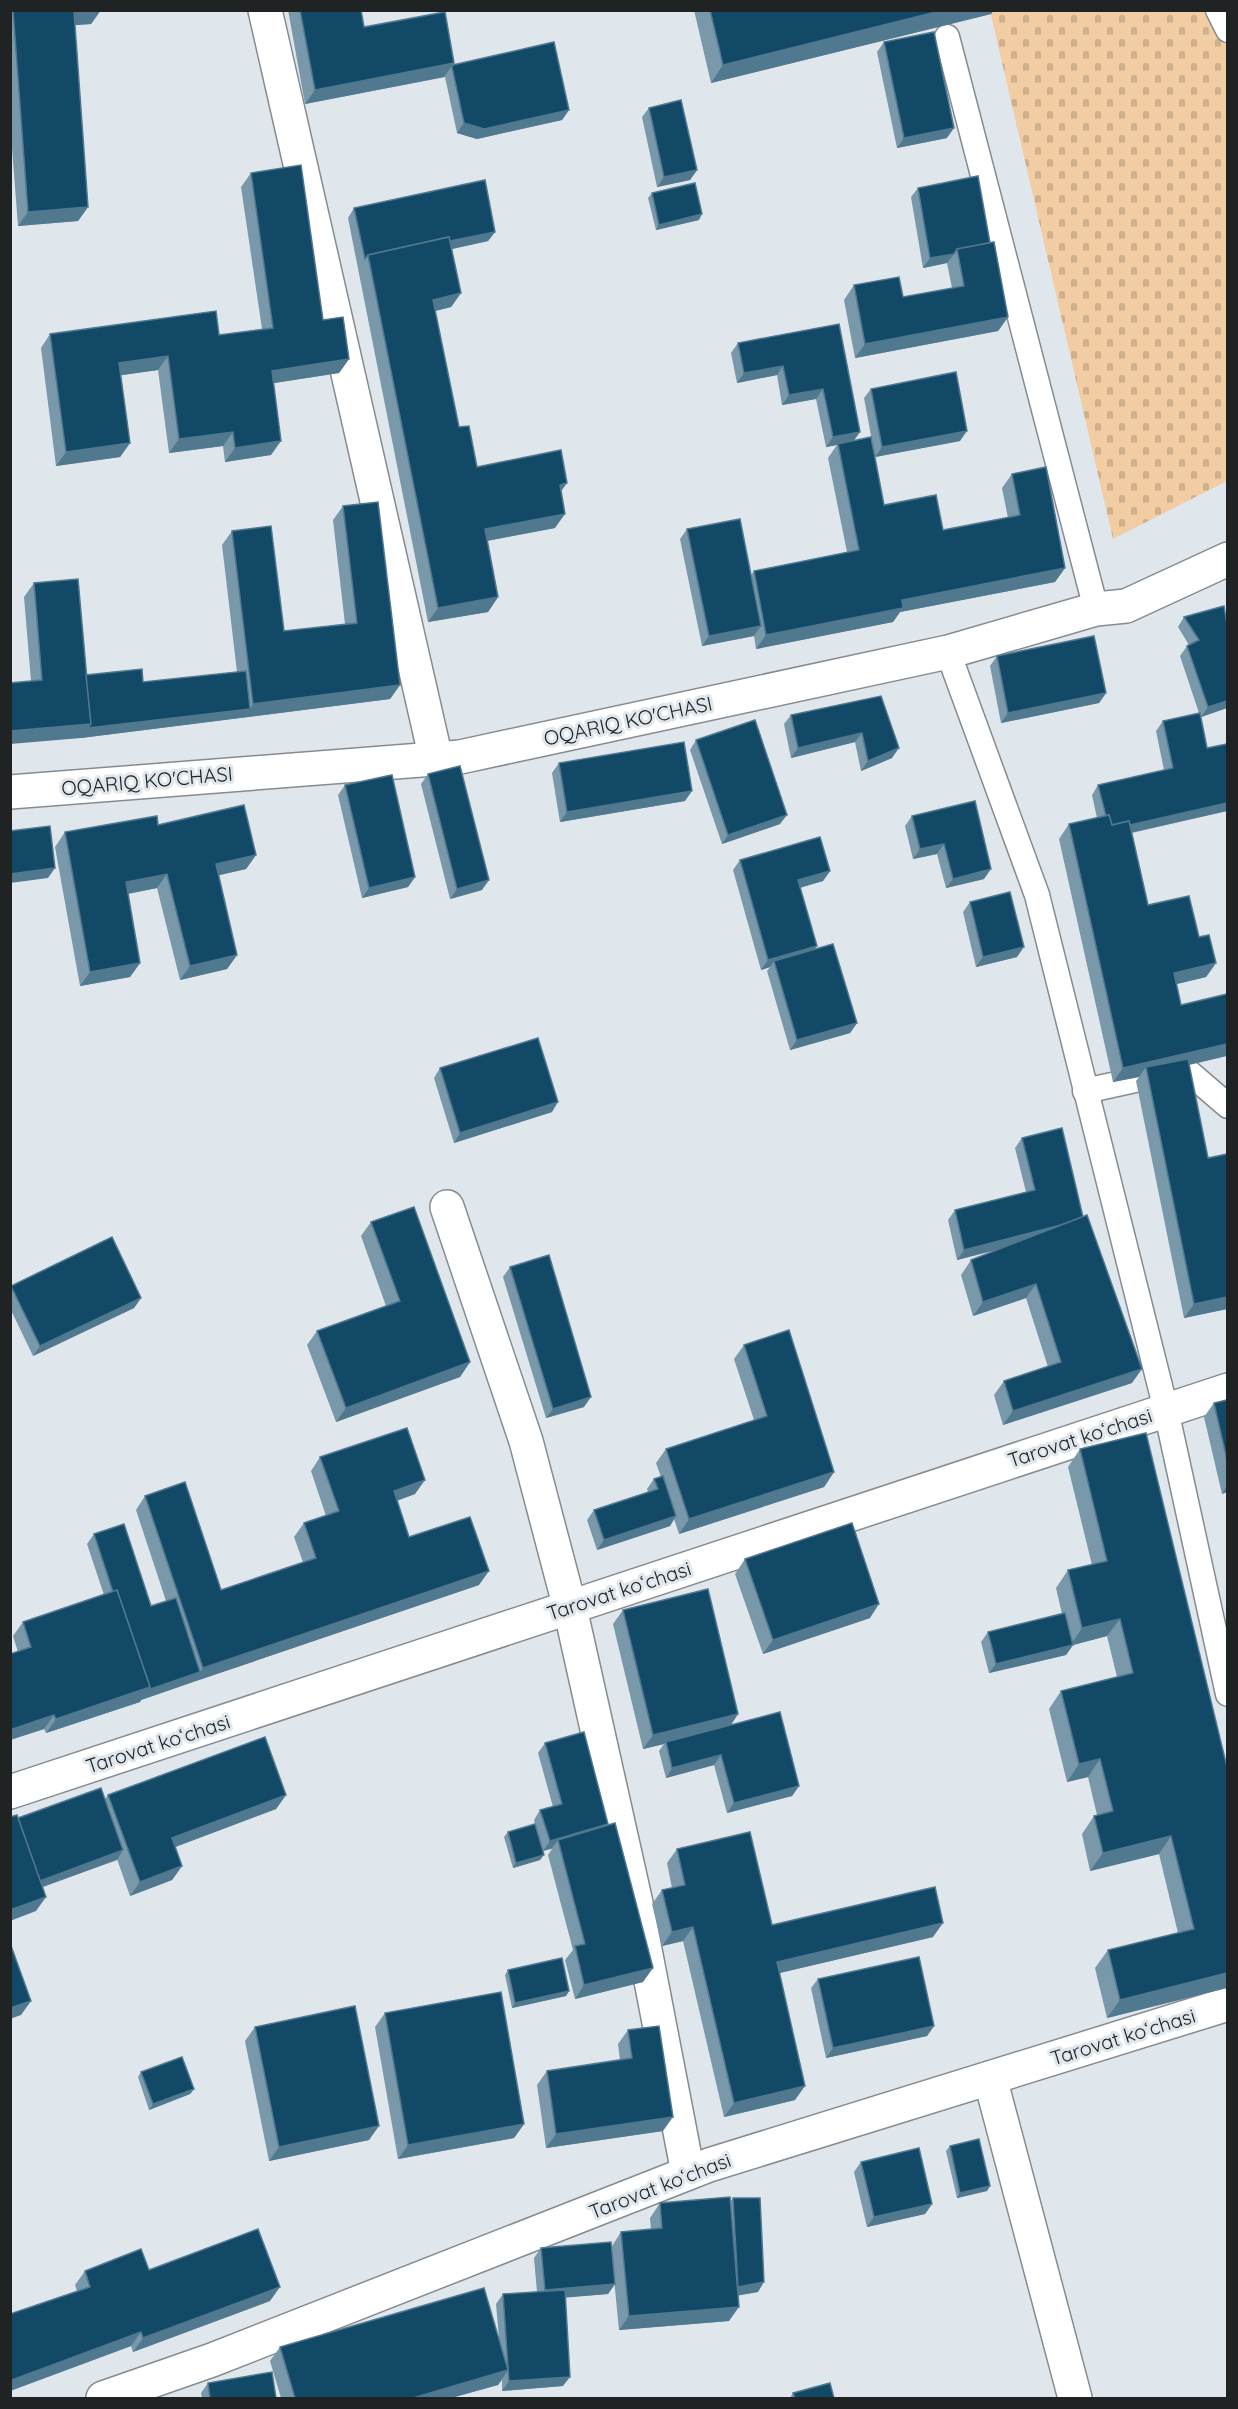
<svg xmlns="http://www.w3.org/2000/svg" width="1238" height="2409" font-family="Quicksand,sans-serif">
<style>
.cemetery{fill:url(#cemetery-stones)}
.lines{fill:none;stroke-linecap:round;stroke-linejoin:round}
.lane-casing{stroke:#858b90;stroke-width:27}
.street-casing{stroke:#858b90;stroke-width:36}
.lane{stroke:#fff;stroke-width:24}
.street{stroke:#fff;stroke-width:33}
.wall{fill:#7998aa}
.shaded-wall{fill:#50788f}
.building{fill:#124967;stroke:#50788f;stroke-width:1.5}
.labels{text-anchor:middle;stroke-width:6;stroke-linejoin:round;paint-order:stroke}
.street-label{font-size:20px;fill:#202324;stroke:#e0e7ec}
</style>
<defs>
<pattern id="cemetery-stones" width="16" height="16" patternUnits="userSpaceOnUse" patternTransform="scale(1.5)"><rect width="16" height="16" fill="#f2cda4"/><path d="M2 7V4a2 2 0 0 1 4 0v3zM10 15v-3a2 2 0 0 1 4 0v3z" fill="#cfb08d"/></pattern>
</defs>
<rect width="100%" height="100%" fill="#e0e7ec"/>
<!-- cemetery -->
<polygon class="cemetery" points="990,11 1227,11 1227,481 1113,539"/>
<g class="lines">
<!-- lane casing -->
<g class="lane-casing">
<g id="lane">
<polyline points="1218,10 1228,30"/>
<polyline points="947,37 1096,609"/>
<polyline points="948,652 1037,895 1166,1410 1228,1694"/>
<polyline points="1085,1091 1185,1069 1228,1106"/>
</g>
</g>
<!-- street casing -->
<g class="street-casing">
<g id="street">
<polyline points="265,10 436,759"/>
<polyline points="10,792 460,757 948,652 1096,609 1126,606 1228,559"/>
<polyline points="447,1207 526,1441 570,1608 636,1903 688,2173"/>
<polyline points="10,1792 1228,1390"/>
<polyline points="990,2078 1075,2398"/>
<polyline points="103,2398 212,2360 709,2165 1228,2004"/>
</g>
</g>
<!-- lane -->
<use href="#lane" class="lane"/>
<!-- street -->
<use href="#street" class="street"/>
</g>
<!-- wall -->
<g class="wall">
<polygon points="10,10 101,10 91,24 75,25 88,207 78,221 18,226 10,122"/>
<polygon points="288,10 361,10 364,27 453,65 569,110 562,120 477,139 457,133 445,77 305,104"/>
<polygon points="694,10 994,10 991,14 711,83"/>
<polygon points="884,42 947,138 897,148 877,52"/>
<polygon points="649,108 697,170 690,180 657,187 642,117"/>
<polygon points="251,173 323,320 349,359 339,373 273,383 271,455 225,462 223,446 169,453 158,370 121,375 130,443 120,457 56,466 41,348 50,334 219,335 262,329 241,187"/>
<polygon points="918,188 990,243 1008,317 998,331 855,358 844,300 854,285 903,297 952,288 947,263 923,268 911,197"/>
<polygon points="652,193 699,220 656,230 648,198"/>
<polygon points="354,208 495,232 488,241 452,249 461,293 451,307 435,311 459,427 477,467 561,491 555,528 487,541 498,597 488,612 428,622 348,218"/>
<polygon points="839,324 853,441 884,505 943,530 1008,518 1002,488 1012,474 1065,568 1055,582 900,612 893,622 756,649 754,636 702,646 680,539 687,529 751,575 754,571 847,552 828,458 837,445 826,447 816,399 782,405 777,375 737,383 731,353 738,343"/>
<polygon points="871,389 960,441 875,457 864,398"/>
<polygon points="343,506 400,685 390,699 81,738 31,681 24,597 34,583 86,675 143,682 237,672 222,545 232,531 284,631 345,624 333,520"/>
<polygon points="1184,617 1227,625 1227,708 1201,717 1207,748 1227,811 1132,833 1148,905 1199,937 1216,963 1206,977 1177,984 1227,1309 1184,1318 1136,1081 1139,1077 1113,1082 1059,839 1069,824 1097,818 1092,795 1098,785 1164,770 1156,731 1163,721 1199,713 1180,656 1187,646 1189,645 1178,627"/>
<polygon points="997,656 1106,693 1099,703 1001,723 990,666"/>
<polygon points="881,696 892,758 861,771 855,742 791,758 784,724 791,715"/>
<polygon points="696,740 780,824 722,844 690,750"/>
<polygon points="559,763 685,801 560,822 552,773"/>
<polygon points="428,774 482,890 450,899 421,784"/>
<polygon points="345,785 415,877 408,887 362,898 338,795"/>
<polygon points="912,816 984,879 946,888 937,854 913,859 905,826"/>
<polygon points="158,825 256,855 246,869 219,875 237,955 227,969 180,980 157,888 128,894 140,963 130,977 80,986 55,847 65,832"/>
<polygon points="740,860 830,871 823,881 800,888 814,950 857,1023 850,1033 790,1050 767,971 770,967 761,970 733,870"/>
<polygon points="970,902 1017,957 976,967 963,912"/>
<polygon points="440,1068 552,1112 454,1143 434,1078"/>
<polygon points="1022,1138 1083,1217 1132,1383 1003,1425 994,1395 1004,1381 1048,1367 1026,1298 973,1316 961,1275 971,1260 1003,1248 957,1260 948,1220 955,1210 1026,1192 1015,1148"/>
<polygon points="371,1222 470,1362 460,1377 336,1422 307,1345 317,1331 386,1306 361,1236"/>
<polygon points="510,1267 584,1407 546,1418 503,1277"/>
<polygon points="11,1286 141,1298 134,1308 33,1356 10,1308"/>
<polygon points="744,1345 834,1472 824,1487 679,1534 674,1519 670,1526 597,1550 587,1520 594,1510 648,1492 647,1489 654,1479 661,1477 656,1463 666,1449 754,1420 734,1359"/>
<polygon points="1227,1400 1227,1492 1222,1494 1204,1417 1214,1403"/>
<polygon points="1080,1449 1227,1767 1227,1988 1107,2018 1095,1968 1108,1950 1178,1933 1159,1854 1090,1871 1082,1834 1094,1816 1097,1815 1088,1777 1067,1782 1049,1709 1061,1691 1117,1677 1107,1636 1073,1645 1066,1655 989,1673 981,1642 988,1632 1062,1614 1056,1588 1068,1570 1092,1565 1068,1467"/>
<polygon points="320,1457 415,1494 397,1501 409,1537 479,1585 193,1682 141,1700 140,1702 46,1733 44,1729 10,1740 10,1654 18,1652 13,1636 23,1622 104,1595 87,1544 94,1534 151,1606 166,1601 136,1510 145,1496 221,1590 303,1562 294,1537 304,1523 326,1516 311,1471"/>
<polygon points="745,1559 870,1618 763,1654 735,1574"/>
<polygon points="623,1610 738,1714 731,1724 799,1786 792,1796 727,1813 714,1765 666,1778 659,1751 664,1744 643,1749 613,1624"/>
<polygon points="545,1743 607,1826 643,1982 575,1999 565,1960 573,1950 548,1855 552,1849 543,1851 540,1860 513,1868 504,1837 508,1832 535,1824 534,1820 540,1810 553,1807 538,1753"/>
<polygon points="108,1795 286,1795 276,1809 175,1847 182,1866 172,1880 130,1896 117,1859 42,1887 36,1911 18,1818 105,1799"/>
<polygon points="677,1849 772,1925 933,1937 779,1973 795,2100 724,2117 683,1941 662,1946 652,1904 662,1890 672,1888 667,1863"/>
<polygon points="508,1970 569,1991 566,1996 512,2008 505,1975"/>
<polygon points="818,1979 934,2026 927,2036 826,2058 811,1988"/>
<polygon points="385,2013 524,2124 514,2138 398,2159 375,2027"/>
<polygon points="255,2027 369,2140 269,2161 245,2041"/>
<polygon points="628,2030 663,2131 546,2148 537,2085 547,2071 620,2060 618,2044"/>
<polygon points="141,2072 194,2089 190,2094 149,2110 138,2077"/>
<polygon points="950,2146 990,2186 987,2191 957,2198 946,2151"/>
<polygon points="861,2162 932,2204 925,2214 867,2227 854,2172"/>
<polygon points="733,2198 758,2292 738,2295 729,2321 619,2330 614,2279 615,2284 608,2294 566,2297 563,2386 502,2391 502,2380 498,2385 451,2398 281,2398 270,2361 280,2347 499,2338 496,2304 503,2294 537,2292 534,2258 541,2248 612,2246 621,2232 651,2230 650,2218 660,2203 730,2202"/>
<polygon points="149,2270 270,2301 133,2352 131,2346 10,2391 10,2314 77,2291 75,2285 85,2271"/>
<polygon points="208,2383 276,2398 202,2398 201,2393"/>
<polygon points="793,2393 834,2398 790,2398"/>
</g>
<!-- shaded-wall -->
<g class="shaded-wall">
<polygon points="91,10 101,10 91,24 64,26 74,12"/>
<polygon points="944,10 994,10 991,14 711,83 723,65"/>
<polygon points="454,63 444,77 305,104 315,90"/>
<polygon points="569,110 562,120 477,139 457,133 464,123"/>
<polygon points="954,128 947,138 897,148 904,138"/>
<polygon points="697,170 690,180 657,187 664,177"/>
<polygon points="88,207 78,221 18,226 28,212"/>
<polygon points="702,214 699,220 656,230 659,225"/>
<polygon points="495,232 488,241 370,267 368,259"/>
<polygon points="954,254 947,263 923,268 930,258"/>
<polygon points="461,293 451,307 423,314 433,300"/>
<polygon points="1008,317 998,331 855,358 865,344"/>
<polygon points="168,356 158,370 109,377 119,363"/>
<polygon points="349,359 339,373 262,385 272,371"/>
<polygon points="783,366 777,375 737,383 744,373"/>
<polygon points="823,389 816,399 782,405 789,395"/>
<polygon points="967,431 960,441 875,457 882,447"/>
<polygon points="233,432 223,446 169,453 179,439"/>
<polygon points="860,432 853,442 826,447 833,437"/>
<polygon points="281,441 271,455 225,462 235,448"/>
<polygon points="130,443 120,457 56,466 66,452"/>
<polygon points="567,483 557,497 560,485"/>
<polygon points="565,514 555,528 475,543 485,529"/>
<polygon points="1065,568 1055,582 900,612 893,622 756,649 766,635 902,600"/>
<polygon points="498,597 488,612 428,622 438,608"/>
<polygon points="761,626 754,636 702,646 709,636"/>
<polygon points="400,685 390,699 81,738 10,744 10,731 250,709 253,704"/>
<polygon points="1106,693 1099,703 1001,723 1008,713"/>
<polygon points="1227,701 1227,708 1201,717 1208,707"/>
<polygon points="862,733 855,742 791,758 798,748"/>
<polygon points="899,748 892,758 861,771 868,761"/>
<polygon points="692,791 685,801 560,822 567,812"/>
<polygon points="1227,803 1227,811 1102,839 1109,830"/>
<polygon points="787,815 780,824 722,844 728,835"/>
<polygon points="944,844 937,854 913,859 920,849"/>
<polygon points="256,855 246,869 207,878 216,864"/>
<polygon points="55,868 48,878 10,883 10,874"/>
<polygon points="991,869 984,879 946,888 953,879"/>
<polygon points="830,871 823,881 791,890 798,880"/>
<polygon points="167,874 157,888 116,896 126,882"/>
<polygon points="415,877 408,887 362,898 369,888"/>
<polygon points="489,880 482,890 450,899 457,889"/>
<polygon points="817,946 810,956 774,961 770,967 761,970 768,960"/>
<polygon points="1024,947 1017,957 976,967 983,957"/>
<polygon points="237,955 227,969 180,980 190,966"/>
<polygon points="140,963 130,977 80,986 90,972"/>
<polygon points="1216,963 1206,977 1164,987 1174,973"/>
<polygon points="857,1023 850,1033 790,1050 797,1040"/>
<polygon points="1227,1044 1227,1056 1147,1075 1146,1067 1139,1077 1113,1082 1123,1068"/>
<polygon points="558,1102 552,1112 454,1143 460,1133"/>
<polygon points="1084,1220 1077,1229 957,1260 964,1250"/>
<polygon points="1036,1284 1026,1298 973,1316 983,1302"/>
<polygon points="1227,1297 1227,1309 1184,1318 1194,1304"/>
<polygon points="141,1298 134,1308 33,1356 40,1346"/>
<polygon points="470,1362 460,1377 336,1422 346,1408"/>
<polygon points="1142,1369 1132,1383 1003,1425 1013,1411"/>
<polygon points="591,1397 584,1407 546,1418 553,1409"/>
<polygon points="834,1472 824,1487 679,1534 689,1519"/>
<polygon points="425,1480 415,1494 384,1505 394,1491"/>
<polygon points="1227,1486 1227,1492 1222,1494"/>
<polygon points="676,1516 670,1526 597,1550 604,1540"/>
<polygon points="489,1571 479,1585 193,1682 141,1700 140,1702 46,1733 56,1719 150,1687 200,1672 203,1668"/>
<polygon points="879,1604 870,1618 763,1654 773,1640"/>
<polygon points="1120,1619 1107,1636 1073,1645 1066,1655 989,1673 996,1664 1070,1646 1082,1628"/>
<polygon points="738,1714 729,1728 666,1742 664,1744 643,1749 653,1735"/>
<polygon points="54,1715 44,1729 10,1740 10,1730"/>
<polygon points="721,1755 714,1765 666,1778 672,1768"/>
<polygon points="1100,1759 1088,1777 1067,1782 1079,1764"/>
<polygon points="799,1786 792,1796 727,1813 734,1803"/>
<polygon points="286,1795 276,1809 162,1852 172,1838"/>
<polygon points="608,1824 601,1834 558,1840 552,1848 543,1851 550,1841"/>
<polygon points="1171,1836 1159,1854 1090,1871 1103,1853"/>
<polygon points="123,1850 117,1860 29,1892 36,1882"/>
<polygon points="544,1855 540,1860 513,1868 516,1863"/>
<polygon points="182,1866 172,1880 130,1896 140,1882"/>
<polygon points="46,1897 36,1911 10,1921 10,1910"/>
<polygon points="943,1923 933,1937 767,1976 777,1962"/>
<polygon points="693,1927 683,1941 662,1946 672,1932"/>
<polygon points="653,1968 643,1982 575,1999 584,1985"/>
<polygon points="1227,1973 1227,1988 1107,2018 1120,2000"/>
<polygon points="569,1991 566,1996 512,2008 515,2003"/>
<polygon points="31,2001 21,2015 10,2019 10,2008"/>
<polygon points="934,2026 927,2036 826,2058 833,2048"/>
<polygon points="805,2086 795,2100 724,2117 734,2103"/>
<polygon points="194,2089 190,2094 149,2110 153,2104"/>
<polygon points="673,2117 663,2131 546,2148 556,2134"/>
<polygon points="524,2124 514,2138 398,2159 408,2145"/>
<polygon points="379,2126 369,2140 269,2161 279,2147"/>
<polygon points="990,2186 987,2191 957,2198 960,2193"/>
<polygon points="932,2204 925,2214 867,2227 874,2217"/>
<polygon points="764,2282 758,2292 730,2297 737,2287"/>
<polygon points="615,2284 608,2294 538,2300 545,2290"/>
<polygon points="280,2287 270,2301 133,2352 143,2338"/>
<polygon points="739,2307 729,2321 619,2330 629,2316"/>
<polygon points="141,2332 131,2346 10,2391 10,2382 12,2380"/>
<polygon points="508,2370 498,2385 451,2398 413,2398"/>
<polygon points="570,2377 563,2386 502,2391 509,2381"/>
</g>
<!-- building -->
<g class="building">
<polygon points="13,10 91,10 74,12 88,207 28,212"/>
<polygon points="300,10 361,10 364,27 445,12 454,63 315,90"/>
<polygon points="710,10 944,10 723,65"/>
<polygon points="934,32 954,128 904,138 884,42"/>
<polygon points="554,42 569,110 484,129 464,123 452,67 453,65"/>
<polygon points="681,100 697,170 664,177 649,108"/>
<polygon points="301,165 323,320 343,317 349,359 272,371 281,441 235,448 233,432 179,439 168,356 119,363 130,443 66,452 50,334 216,311 219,335 273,328 251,173"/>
<polygon points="978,176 990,243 957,249 954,254 930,258 918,188"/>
<polygon points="485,180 495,232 450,241 449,237 368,255 365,259 354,208"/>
<polygon points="695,183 702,214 659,225 652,193"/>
<polygon points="449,237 461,293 433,300 459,427 469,426 477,467 561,450 567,483 560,485 565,514 485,529 498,597 438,608 368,255"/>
<polygon points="994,242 1008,317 865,344 854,285 899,277 903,297 964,286 957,249"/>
<polygon points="839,324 860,432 833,437 823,389 789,395 783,366 744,373 738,343"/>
<polygon points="956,372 967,431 882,447 871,389"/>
<polygon points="871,437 884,505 936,495 943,530 1020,515 1012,474 1046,467 1065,568 902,600 903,608 766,635 754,571 859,550 838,444"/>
<polygon points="378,502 400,685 253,704 232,531 271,526 284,631 357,623 343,506"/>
<polygon points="740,519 761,626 709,636 687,529"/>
<polygon points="78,579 91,724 10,731 10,683 42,680 34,583"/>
<polygon points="1224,606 1227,625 1227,701 1208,707 1187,646 1199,640 1184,617"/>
<polygon points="1094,636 1106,693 1008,713 997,656"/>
<polygon points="142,669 143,682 246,671 250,709 88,728 91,724 86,675"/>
<polygon points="881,696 899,748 868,761 862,733 798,748 791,715"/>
<polygon points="1200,713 1207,748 1227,744 1227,803 1130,825 1129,821 1112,825 1109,815 1106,816 1098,785 1173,768 1163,721"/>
<polygon points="755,720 787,815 728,835 696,740"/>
<polygon points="684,742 692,791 567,812 559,763"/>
<polygon points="460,766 489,880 457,889 428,774"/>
<polygon points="392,775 415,877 369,888 345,785"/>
<polygon points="975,801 991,869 953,879 944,844 920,849 912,816"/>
<polygon points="244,805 256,855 216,864 237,955 190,966 167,874 126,882 140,963 90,972 65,832 157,816 158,825"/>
<polygon points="1109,815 1112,825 1129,821 1148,905 1189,896 1199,937 1209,935 1216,963 1174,973 1181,1005 1227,994 1227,1044 1123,1068 1069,824"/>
<polygon points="50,826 55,868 10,874 10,831"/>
<polygon points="820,837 830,871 798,880 817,946 768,960 740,860"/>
<polygon points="1010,892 1024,947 983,957 970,902"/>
<polygon points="833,944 857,1023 797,1040 774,961"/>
<polygon points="538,1038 558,1102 460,1133 440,1068"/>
<polygon points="1188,1059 1208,1158 1227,1154 1227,1297 1194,1304 1146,1067"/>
<polygon points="1062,1128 1083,1217 1061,1225 964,1250 955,1210 1035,1190 1022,1138"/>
<polygon points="414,1207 470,1362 346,1408 317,1331 400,1301 371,1222"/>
<polygon points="1087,1215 1142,1369 1013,1411 1004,1381 1061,1362 1036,1284 983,1302 971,1260"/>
<polygon points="112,1237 141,1298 40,1346 11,1286"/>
<polygon points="549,1255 591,1397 553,1409 510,1267"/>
<polygon points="789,1330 834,1472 689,1519 666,1449 767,1416 744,1345"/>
<polygon points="1227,1400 1227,1460 1214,1403"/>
<polygon points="407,1428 425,1480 394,1491 409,1537 470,1517 489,1571 203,1668 145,1496 185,1482 221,1590 316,1558 304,1523 339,1511 320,1457"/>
<polygon points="1146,1433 1227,1767 1227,1973 1120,2000 1108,1950 1194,1929 1171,1836 1103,1853 1094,1816 1113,1811 1100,1759 1079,1764 1061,1691 1133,1673 1120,1619 1082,1628 1068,1570 1107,1561 1080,1449"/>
<polygon points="663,1476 676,1516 604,1540 594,1510 658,1489 654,1479"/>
<polygon points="852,1523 879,1604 773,1640 745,1559"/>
<polygon points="124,1524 151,1606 176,1598 200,1672 148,1690 150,1687 117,1590 113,1592 94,1534"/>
<polygon points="708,1589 738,1714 653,1735 623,1610"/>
<polygon points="117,1590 150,1687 56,1719 54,1715 10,1730 10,1654 31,1647 23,1622"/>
<polygon points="1065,1613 1073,1645 996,1664 988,1632"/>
<polygon points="780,1712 799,1786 734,1803 721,1755 672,1768 666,1742"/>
<polygon points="584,1732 608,1824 550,1841 540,1810 562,1804 545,1743"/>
<polygon points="265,1737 286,1795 172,1838 182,1866 140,1882 108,1795"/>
<polygon points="101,1788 123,1850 40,1881 18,1818"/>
<polygon points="17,1815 46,1897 10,1910 10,1817"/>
<polygon points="615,1823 653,1968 584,1985 575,1946 585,1944 558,1840"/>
<polygon points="535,1824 544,1855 516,1863 508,1832"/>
<polygon points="750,1832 772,1925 935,1887 943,1923 777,1962 805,2086 734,2103 693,1927 672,1932 662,1890 685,1885 677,1849"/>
<polygon points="10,1943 31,2001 10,2008"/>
<polygon points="919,1957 934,2026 833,2048 818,1979"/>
<polygon points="562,1958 569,1991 515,2003 508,1970"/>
<polygon points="501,1992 524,2124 408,2145 385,2013"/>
<polygon points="355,2006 379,2126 279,2147 255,2027"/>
<polygon points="659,2026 673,2117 556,2134 547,2071 632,2058 628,2030"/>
<polygon points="182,2057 194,2089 153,2104 141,2072"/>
<polygon points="979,2139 990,2186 960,2193 950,2146"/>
<polygon points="919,2148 932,2204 874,2217 861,2162"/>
<polygon points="730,2197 739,2307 629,2316 621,2232 662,2228 660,2203"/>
<polygon points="733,2198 760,2198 764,2282 738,2287"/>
<polygon points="258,2229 280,2287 143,2338 141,2332 12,2380 10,2377 10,2314 90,2287 85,2271 141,2249 149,2270"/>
<polygon points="611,2242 615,2284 545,2290 541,2248"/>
<polygon points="484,2288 508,2370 413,2398 295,2398 280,2347"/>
<polygon points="565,2290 570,2377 509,2381 503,2294"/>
<polygon points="272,2372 276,2398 210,2398 208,2383"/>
<polygon points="830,2383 834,2398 795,2398 793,2393"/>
</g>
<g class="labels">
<!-- street labels -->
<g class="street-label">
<text transform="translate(628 721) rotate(-12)" y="7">OQARIQ KO'CHASI</text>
<text transform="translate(147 781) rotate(-5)" y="7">OQARIQ KO'CHASI</text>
<text transform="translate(1080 1438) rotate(-18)" y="7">Tarovat koʻchasi</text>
<text transform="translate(619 1591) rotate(-18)" y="7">Tarovat koʻchasi</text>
<text transform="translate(158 1744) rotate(-18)" y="7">Tarovat koʻchasi</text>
<text transform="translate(1123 2037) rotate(-17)" y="7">Tarovat koʻchasi</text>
<text transform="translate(660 2186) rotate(-21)" y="7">Tarovat koʻchasi</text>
</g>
</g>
<!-- border -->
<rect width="1238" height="2409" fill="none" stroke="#202324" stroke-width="24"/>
</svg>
